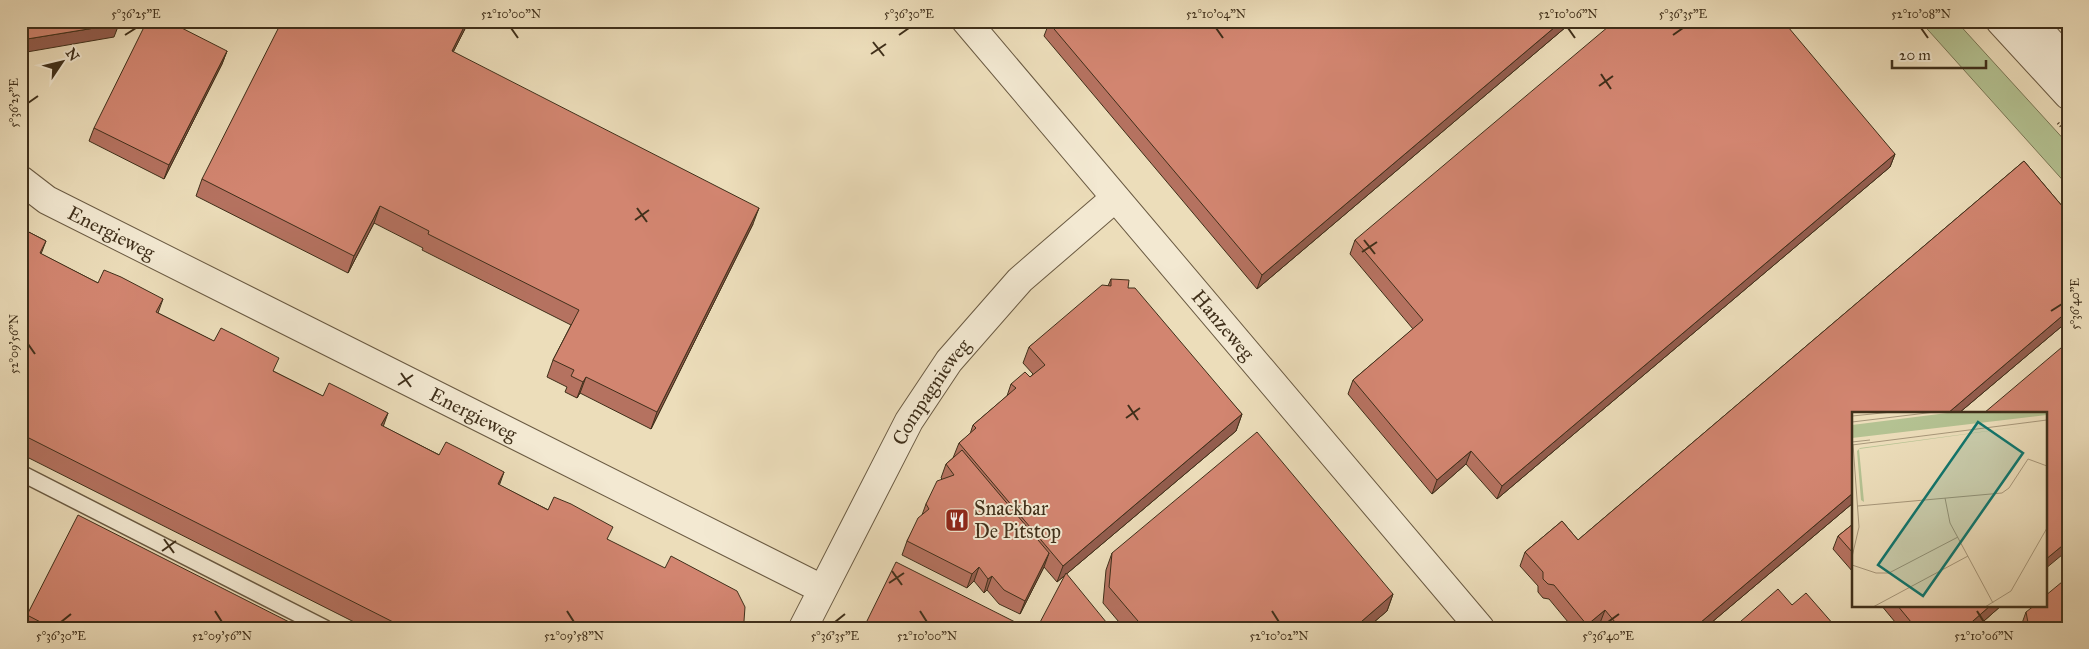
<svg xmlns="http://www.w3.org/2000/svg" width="2089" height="649" font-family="'IM FELL Great Primer',serif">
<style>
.green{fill:#b4c292;stroke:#7a7856}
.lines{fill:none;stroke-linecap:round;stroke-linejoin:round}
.service-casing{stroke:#6a5a42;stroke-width:18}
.minor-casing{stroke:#6a5a42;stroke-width:30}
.tertiary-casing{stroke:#6a5a42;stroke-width:30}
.path{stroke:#3f2f1a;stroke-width:3;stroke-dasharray:1 2.5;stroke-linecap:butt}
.service{stroke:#f3e9d2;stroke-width:15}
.minor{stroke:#f3e9d2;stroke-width:28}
.tertiary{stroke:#f3e9d2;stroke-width:28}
.wall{fill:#b57260;stroke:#3f2f1a}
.shaded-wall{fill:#935d4e;stroke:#3f2f1a}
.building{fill:#d28570;stroke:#3f2f1a}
.ticks{fill:none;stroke:#3f2f1a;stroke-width:2}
.labels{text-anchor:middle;stroke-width:4;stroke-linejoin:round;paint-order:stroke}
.street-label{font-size:20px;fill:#3f2f1a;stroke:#f3e9d2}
.poi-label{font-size:20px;fill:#3f2f1a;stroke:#f3e9d2;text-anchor:start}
.inset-road{fill:none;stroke:#a7977a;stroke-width:1}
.view{fill:#0f766e;fill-opacity:0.15;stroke:#0f766e;stroke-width:2.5}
.inset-edge{fill:none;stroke:#3f2f1a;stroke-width:2.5}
.neatline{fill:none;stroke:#3f2f1a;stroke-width:2}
.ticks-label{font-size:12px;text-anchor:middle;fill:#3f2f1a}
</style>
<rect width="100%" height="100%" fill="#ecddba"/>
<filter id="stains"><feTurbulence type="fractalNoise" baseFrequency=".004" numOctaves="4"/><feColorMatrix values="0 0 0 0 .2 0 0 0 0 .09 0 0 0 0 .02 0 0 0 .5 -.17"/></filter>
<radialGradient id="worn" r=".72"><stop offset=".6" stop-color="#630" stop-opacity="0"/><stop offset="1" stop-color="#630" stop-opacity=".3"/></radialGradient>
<!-- green -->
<polygon class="green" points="1920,21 1956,21 2068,144 2068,186"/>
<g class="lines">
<!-- service casing -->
<g class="service-casing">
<polyline id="service" points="21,473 325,628"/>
</g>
<!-- minor casing -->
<g class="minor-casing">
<g id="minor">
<path id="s1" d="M966,21l514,607"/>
<path id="s2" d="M21,180l26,20 775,389"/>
<path id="s3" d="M803,628l106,-207 40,-60 71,-81 95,-82"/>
</g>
</g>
<!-- tertiary casing -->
<g class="tertiary-casing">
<g id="tertiary">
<polyline points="2000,21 2068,95"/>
<polyline points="2031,21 2068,62"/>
</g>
</g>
<!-- path -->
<g class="path">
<polyline points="1965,21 1971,28"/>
<polyline points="2058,123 2068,134"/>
</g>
<!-- service -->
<use href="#service" class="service"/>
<!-- minor -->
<use href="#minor" class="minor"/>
<!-- tertiary -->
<use href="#tertiary" class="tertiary"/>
</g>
<!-- wall -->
<g class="wall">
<polygon points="469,21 453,52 753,224 651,429 580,393 577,398 565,392 567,387 547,377 553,360 571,325 422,250 423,248 374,223 348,273 196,196 202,179"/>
<polygon points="1051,21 1573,21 1257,289 1044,36 1049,23"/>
<polygon points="227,51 222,64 164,179 89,141 94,128"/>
<polygon points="1895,154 1890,167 1497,499 1466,464 1432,494 1348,394 1353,380 1413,329 1350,254 1355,240"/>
<polygon points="2024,161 2068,213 2068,321 1959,413 1853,413 1853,503 1705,628 1604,628 1600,623 1595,628 1573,628 1549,599 1543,598 1538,592 1538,586 1520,566 1525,552 1562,521 1578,540"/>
<polygon points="21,228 46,241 41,254 98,283 163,299 158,313 608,540 741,628 366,628 21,454"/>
<polygon points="1111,279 1128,288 1242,414 1236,431 1057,582 1044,567 1020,614 999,604 987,590 984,593 974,581 967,588 902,555 907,541 922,515 926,504 942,479 941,478 946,464 953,458 959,443 970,434 973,425 1007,396 1011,384 1030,377 1033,374 1023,363 1029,347 1108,286"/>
<polygon points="1853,524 1853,572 1833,549 1838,536"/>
<polygon points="1112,553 1393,594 1387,611 1367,628 1124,628 1103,603 1106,570"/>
<polygon points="1881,605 2002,605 1976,628 1900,628"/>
<polygon points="2026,612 2068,628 2022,628 2021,626"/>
<polygon points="27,615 301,628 23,628"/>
<polygon points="865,625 1027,628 863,628"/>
</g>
<!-- shaded-wall -->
<g class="shaded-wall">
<polygon points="467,21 469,21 445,68 452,51"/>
<polygon points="1562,21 1573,21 1257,289 1262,275"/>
<polygon points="119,24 114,37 21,53 21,40"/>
<polygon points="227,51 222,64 164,179 169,165"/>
<polygon points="1895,154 1890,167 1497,499 1502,486"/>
<polygon points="380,206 374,223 348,273 354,256"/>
<polygon points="759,208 753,224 651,429 657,412"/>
<polygon points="2068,311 2068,321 1959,413 1948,413"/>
<polygon points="586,377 580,393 577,398 583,382"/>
<polygon points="388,413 382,430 381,425"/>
<polygon points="1242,414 1236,431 1057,582 1063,566"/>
<polygon points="1471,451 1466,464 1432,494 1437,480"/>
<polygon points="504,472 498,489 498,484"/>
<polygon points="1853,493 1853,503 1705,628 1694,628"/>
<polygon points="2068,541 2068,550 2045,569 2045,560"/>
<polygon points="1049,553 1044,567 1020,614 1025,601"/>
<polygon points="979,567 974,581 967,588 972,574"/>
<polygon points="992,576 987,590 984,593 988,579"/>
<polygon points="1393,594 1387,611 1367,628 1354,628"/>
<polygon points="1991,605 2002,605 1976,628 1965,628"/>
<polygon points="1605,610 1600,623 1595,628 1586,628 1587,625"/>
</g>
<!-- building -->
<g class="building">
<polygon points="21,21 119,21 119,24 21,40"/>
<polygon points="147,21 168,21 227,51 169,165 94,128"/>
<polygon points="282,21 467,21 452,51 759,208 657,412 586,377 583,382 571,376 574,370 553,360 579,310 428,234 429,231 380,206 354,256 202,179"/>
<polygon points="1051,21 1562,21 1262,275 1049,23"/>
<polygon points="1615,21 1783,21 1895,154 1502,486 1471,451 1437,480 1353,380 1423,320 1355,240"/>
<polygon points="2024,161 2068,213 2068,311 1948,413 1853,413 1853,493 1694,628 1620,628 1605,610 1587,625 1554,585 1548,584 1543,579 1543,572 1525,552 1562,521 1578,540"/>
<polygon points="21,228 46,241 40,253 98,283 104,270 121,277 163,299 156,312 214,341 221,328 237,336 279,358 273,371 323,396 329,383 345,391 388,413 381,425 439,455 446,442 462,450 504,472 498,484 548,510 554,497 571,504 613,527 607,539 665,568 671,556 737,591 745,607 744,621 740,628 405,628 21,434"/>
<polygon points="1111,279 1129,280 1128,288 1135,288 1242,414 1063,566 959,443 976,428 973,425 1016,388 1011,384 1025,372 1030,377 1045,365 1029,347 1102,285 1111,286"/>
<polygon points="2068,342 2068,541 2045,560 2045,413 1984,413"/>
<polygon points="1257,432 1393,594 1354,628 1144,628 1109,587 1112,553"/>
<polygon points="962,450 1049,553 1025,601 1004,590 992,576 988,579 979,567 972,574 907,541 918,518 929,509 926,504 937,481 954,475 946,464"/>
<polygon points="21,491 24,492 21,499"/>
<polygon points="78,515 301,628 52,628 27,615"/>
<polygon points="1853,524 1853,553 1838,536"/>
<polygon points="896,562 1027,628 870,628 865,625"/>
<polygon points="1066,573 1111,628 1037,628"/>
<polygon points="2068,577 2068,628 2029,628 2026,612 2035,605 2045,605 2045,596"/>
<polygon points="1778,589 1792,605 1806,593 1834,625 1831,628 1733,628"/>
<polygon points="1897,605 1991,605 1965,628 1916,628"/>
</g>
<!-- ticks -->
<path class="ticks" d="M511,28l7,10M1216,28l7,10M1568,28l7,10M1921,28l7,10M125,35l11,-7M899,35l10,-7M1673,35l10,-7M873,42l11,14M871,54l15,-10M1601,74l10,15M1599,86l14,-10M28,103l10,-7M637,208l10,14M635,220l14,-10M1364,240l11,14M1362,252l15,-10M2051,311l11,-7M28,344l7,10M401,373l10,14M398,385l15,-10M1128,405l10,15M1126,418l14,-10M164,539l10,14M162,551l14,-10M892,571l10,14M889,583l15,-10M215,611l7,11M567,611l7,11M920,611l7,11M1272,611l7,11M1977,611l7,11M61,622l10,-8M835,622l10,-8M1608,622l11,-8"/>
<!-- icons -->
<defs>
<g id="restaurant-square" transform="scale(1.25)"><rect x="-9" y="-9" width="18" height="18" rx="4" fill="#8f2418" stroke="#f3e9d2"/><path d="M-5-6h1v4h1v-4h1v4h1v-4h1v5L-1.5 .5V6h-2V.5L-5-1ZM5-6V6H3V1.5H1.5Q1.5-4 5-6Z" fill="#fff"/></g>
</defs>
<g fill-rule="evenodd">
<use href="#restaurant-square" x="957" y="520"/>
</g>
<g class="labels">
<!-- street labels -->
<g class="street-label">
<text dy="7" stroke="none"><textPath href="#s2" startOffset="105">Energieweg</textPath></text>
<text dy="7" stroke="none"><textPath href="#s1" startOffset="398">Hanzeweg</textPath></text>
<text dy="7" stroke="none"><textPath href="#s3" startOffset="269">Compagnieweg</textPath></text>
<text dy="7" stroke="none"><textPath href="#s2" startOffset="510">Energieweg</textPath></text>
</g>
<!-- poi labels -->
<g class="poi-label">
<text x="974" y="515">Snackbar<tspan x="974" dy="23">De Pitstop</tspan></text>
</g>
</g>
<!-- overview -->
<g transform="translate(1852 412)">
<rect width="195" height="195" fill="#ecddba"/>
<path d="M103,0h92v3l-195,23v-13zM195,11l-188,26 5,53 -3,-2 -4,-49 3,-3z" fill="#b4c292"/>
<path class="inset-road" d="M0,4l40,-4M0,10l83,-10M0,30l18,-2M0,33l195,-25M93,86l5,25 43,80M6,94l144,-13 7,-5 19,-29 19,7M0,145l7,-30 -6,-83M0,153l24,8h13l69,-36M21,195l95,-51M133,195l26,-16 36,-63"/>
<path class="view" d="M126,10l45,31 -100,143 -45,-31z"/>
<rect width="195" height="195" class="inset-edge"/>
</g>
<!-- margin -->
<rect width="2089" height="649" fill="none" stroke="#ecddba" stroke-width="55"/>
<!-- north arrow -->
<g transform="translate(62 62) rotate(55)" stroke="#f3e9d2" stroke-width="4" paint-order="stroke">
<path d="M0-4L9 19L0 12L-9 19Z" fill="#3f2f1a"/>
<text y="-8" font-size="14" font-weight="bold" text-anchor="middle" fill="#3f2f1a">N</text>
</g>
<!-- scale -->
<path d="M1892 60v8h94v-8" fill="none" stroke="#3f2f1a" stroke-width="2.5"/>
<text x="1899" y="60" font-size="15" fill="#3f2f1a" stroke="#f3e9d2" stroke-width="4" paint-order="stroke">20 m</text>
<rect x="28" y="28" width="2034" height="594" class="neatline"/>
<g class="ticks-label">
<text x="136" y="18">5°36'25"E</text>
<text x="511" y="18">52°10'00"N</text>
<text x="909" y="18">5°36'30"E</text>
<text x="1216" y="18">52°10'04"N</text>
<text x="1568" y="18">52°10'06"N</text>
<text x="1683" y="18">5°36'35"E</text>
<text x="1921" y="18">52°10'08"N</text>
<text transform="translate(14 103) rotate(-90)" y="4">5°36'25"E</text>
<text transform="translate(2075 304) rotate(-90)" y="4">5°36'40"E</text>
<text transform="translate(14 344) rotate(-90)" y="4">52°09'56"N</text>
<text x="61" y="640">5°36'30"E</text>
<text x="222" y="640">52°09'56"N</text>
<text x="574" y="640">52°09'58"N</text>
<text x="835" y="640">5°36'35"E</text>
<text x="927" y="640">52°10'00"N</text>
<text x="1279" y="640">52°10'02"N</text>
<text x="1608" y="640">5°36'40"E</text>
<text x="1984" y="640">52°10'06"N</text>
</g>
<rect width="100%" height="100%" filter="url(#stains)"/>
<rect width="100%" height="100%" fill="url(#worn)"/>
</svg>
